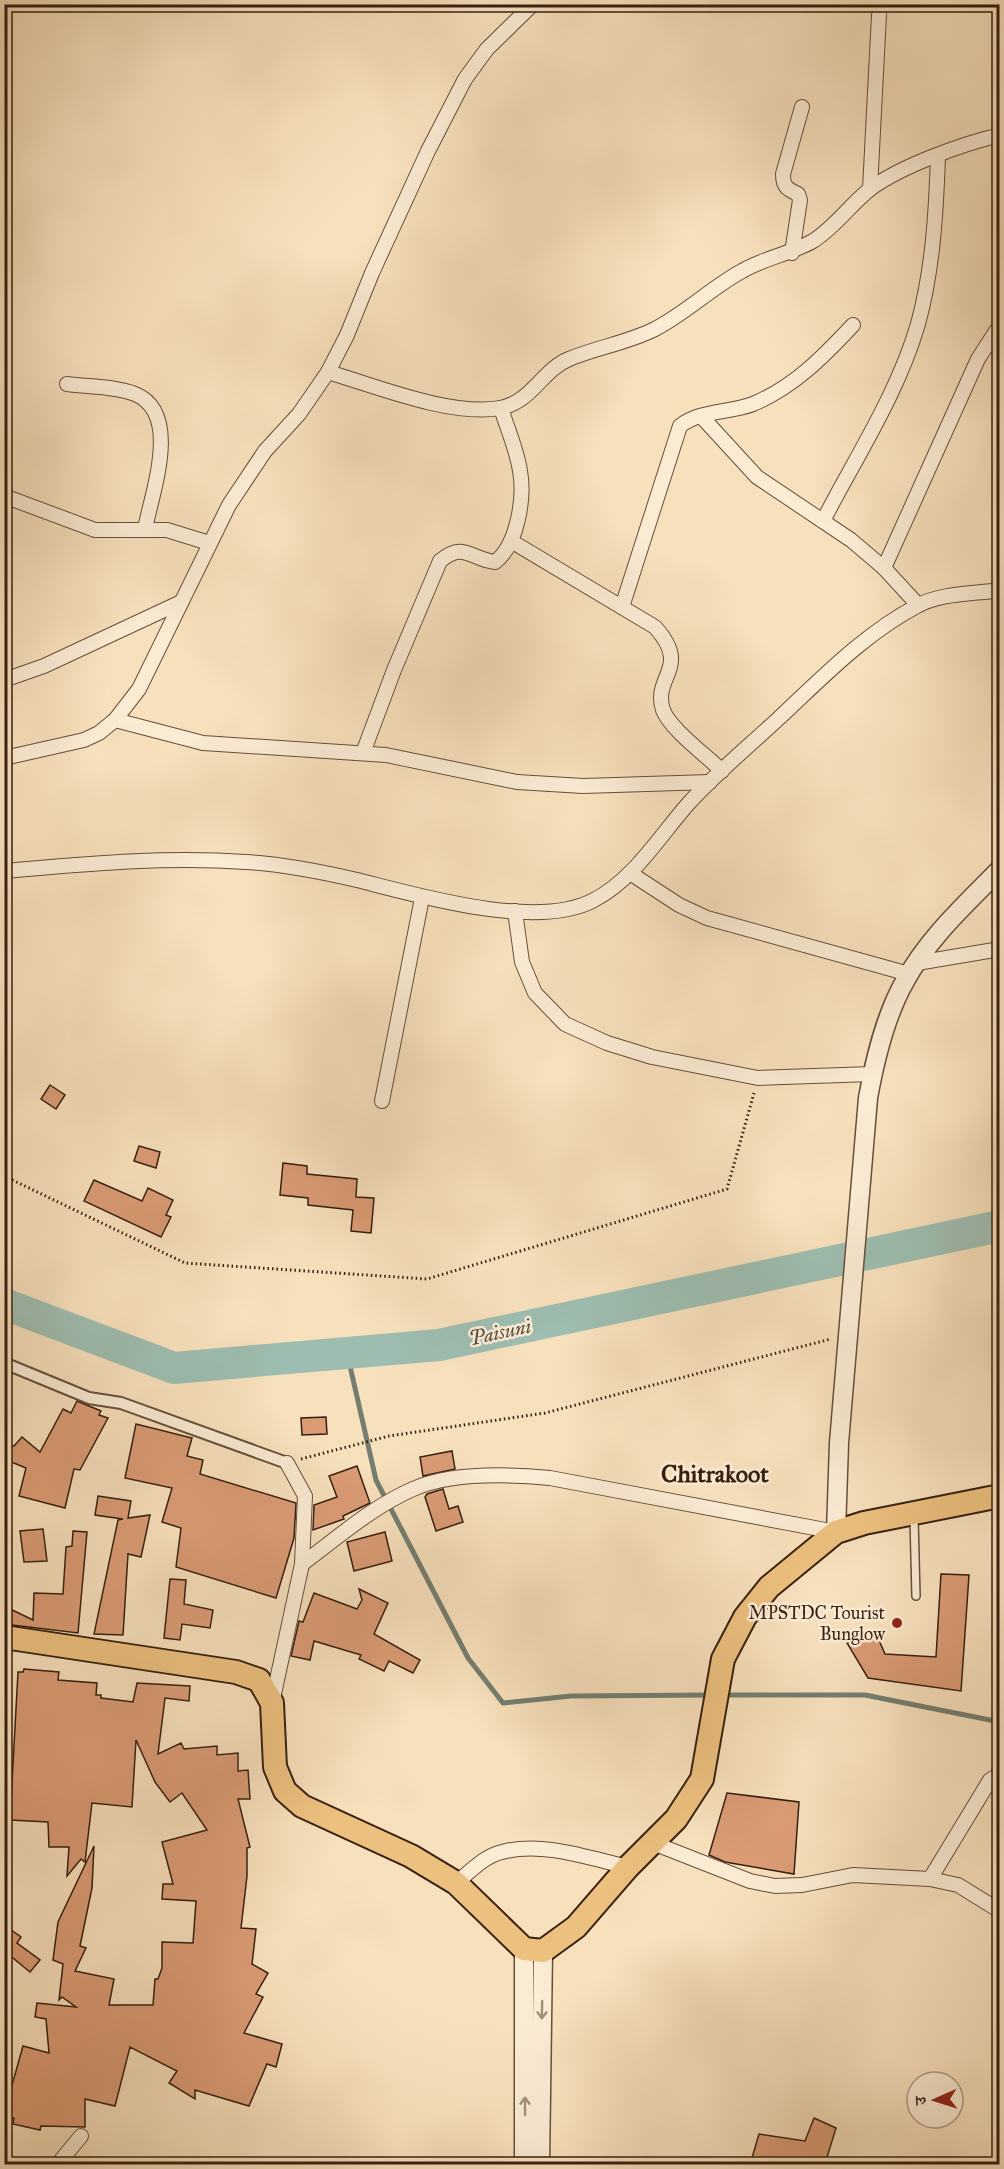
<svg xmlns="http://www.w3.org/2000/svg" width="1004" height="2169" font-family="'IM FELL Great Primer','Noto Serif Devanagari',serif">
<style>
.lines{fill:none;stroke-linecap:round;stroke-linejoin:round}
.stream{stroke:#747e70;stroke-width:5}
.river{stroke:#9dbdb0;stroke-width:32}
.building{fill:#da9b75;stroke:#361f10;stroke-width:1.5}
.service-casing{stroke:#664f3b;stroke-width:10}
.pedestrian-casing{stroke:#664f3b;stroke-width:14}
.minor-casing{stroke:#664f3b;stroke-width:16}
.tertiary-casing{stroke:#664f3b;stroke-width:21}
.trunk-casing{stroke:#361f10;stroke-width:26}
.path{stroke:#361f10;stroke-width:3;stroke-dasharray:1.5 3;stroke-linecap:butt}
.service{stroke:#faebd3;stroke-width:7}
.pedestrian{stroke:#faebd3;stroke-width:10}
.minor{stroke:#faebd3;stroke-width:14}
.tertiary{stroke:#faebd3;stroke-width:18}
.trunk{stroke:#ecc07e;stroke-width:22}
.oneway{stroke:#a28f7b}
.poi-dot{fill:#8f2418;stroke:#faebd3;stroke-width:2}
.labels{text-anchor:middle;stroke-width:5;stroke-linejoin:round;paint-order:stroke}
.poi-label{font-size:18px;fill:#361f10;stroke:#faebd3;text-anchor:end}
.water-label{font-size:20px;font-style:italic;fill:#554e40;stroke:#faebd3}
.district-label{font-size:24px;font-weight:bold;fill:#361f10;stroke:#faebd3}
</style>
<rect width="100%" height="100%" fill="#f7e0bc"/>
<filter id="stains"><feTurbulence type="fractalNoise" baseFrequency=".00333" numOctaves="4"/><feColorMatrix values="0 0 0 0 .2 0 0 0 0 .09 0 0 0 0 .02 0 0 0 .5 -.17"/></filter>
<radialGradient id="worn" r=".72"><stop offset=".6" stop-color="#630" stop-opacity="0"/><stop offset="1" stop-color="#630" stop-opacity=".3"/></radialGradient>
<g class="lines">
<!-- stream -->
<g class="stream">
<polyline points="347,1353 376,1480 468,1658 503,1703 571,1696 713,1695"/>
<polyline points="722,1695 865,1695 1000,1722"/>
</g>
<!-- river -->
<polyline class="river" points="4,1304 174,1368 439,1345 1000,1226"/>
</g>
<!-- building -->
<g class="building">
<polygon points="50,1085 65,1095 56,1109 41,1099"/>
<polygon points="139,1146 160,1152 156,1168 134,1161"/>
<polygon points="283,1163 307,1166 307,1174 357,1179 356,1197 374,1198 371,1233 351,1231 353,1210 308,1205 308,1198 280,1195"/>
<polygon points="94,1180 142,1201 148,1188 173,1200 166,1215 171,1217 161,1237 84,1201"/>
<polygon points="77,1401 101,1411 99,1415 108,1418 80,1470 74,1469 65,1508 19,1496 26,1468 4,1459 4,1442 14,1446 22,1437 40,1452 63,1409 71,1413"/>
<polygon points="326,1417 327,1434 302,1435 301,1418"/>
<polygon points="136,1424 192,1438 187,1456 203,1460 200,1474 296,1503 294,1538 276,1598 176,1567 181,1528 162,1522 172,1488 125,1478"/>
<polygon points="452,1451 455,1469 423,1476 420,1457"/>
<polygon points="357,1466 370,1503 343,1516 344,1519 313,1530 314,1505 337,1497 329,1476"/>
<polygon points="443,1489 449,1509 458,1506 463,1522 436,1531 425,1497 427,1494"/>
<polygon points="98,1496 131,1501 128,1518 150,1515 141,1557 128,1554 123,1635 94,1634 118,1520 123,1519 95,1515"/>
<polygon points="43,1529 47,1561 24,1562 20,1531"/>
<polygon points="73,1531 87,1532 78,1633 4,1624 4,1606 33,1620 34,1593 63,1594 66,1547 72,1546"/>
<polygon points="385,1532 392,1561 354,1571 347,1542"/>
<polygon points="941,1574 969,1575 961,1691 868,1678 847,1643 876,1633 885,1654 936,1657"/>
<polygon points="170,1579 186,1580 184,1604 213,1610 210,1628 182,1624 180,1640 164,1638"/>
<polygon points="359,1589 388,1603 374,1634 420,1660 413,1673 389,1661 384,1671 359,1659 361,1655 314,1641 310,1660 291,1656 299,1621 303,1622 314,1593 357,1609 362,1600"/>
<polygon points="24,1669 59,1672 58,1680 97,1683 96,1695 101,1695 101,1698 133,1702 137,1683 190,1686 189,1701 165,1698 158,1754 181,1743 184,1749 217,1746 217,1755 238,1753 238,1771 248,1770 250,1799 238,1799 250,1847 247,1848 247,1876 241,1928 256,1929 252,1964 268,1973 256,1994 263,1997 244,2033 282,2044 276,2067 267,2064 249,2106 195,2090 195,2099 169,2083 177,2071 130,2047 115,2106 85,2099 85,2127 41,2126 40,2130 13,2124 14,2118 4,2116 4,2095 9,2096 23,2046 49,2053 46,2019 35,2017 37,2003 76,2007 62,1997 59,2000 63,1964 53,1960 58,1922 94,1846 92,1888 80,1946 86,1948 75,1971 114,1979 109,2005 153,2005 155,1979 158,1979 162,1968 162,1942 193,1943 196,1901 162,1899 163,1884 173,1884 162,1842 207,1830 182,1793 170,1802 155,1782 136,1740 132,1807 92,1803 85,1862 81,1859 67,1876 69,1847 49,1847 48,1822 10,1820 18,1672 23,1672"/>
<polygon points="727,1793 799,1802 794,1874 725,1862 709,1855"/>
<polygon points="4,1925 21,1937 17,1943 40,1960 30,1972 8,1954 4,1958"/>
<polygon points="814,2118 836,2128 825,2164 777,2164 752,2158 759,2134 805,2141"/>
</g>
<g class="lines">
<!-- service casing -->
<g class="service-casing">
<polyline id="service" points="914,1518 916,1596"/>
</g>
<!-- pedestrian casing -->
<g class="pedestrian-casing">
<polyline id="pedestrian" points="4,1363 89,1398 121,1403 287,1463"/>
</g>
<!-- minor casing -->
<g class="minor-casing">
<g id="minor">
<polyline points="870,189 879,15"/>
<path d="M792,253l8,-53 -2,-6c-11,-5 -15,-7 -15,-20l19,-67"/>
<path d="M328,372c47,14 124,45 172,36 32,-6 42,-38 69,-49 29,-12 58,-16 86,-30 31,-16 56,-41 87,-58 22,-13 48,-17 71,-30 21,-13 37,-36 57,-52 31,-23 92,-45 130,-54"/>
<path d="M67,384c21,3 47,2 68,10 47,19 17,98 10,135"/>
<polyline points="701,416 757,477 851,540 884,568 918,605"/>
<polyline points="4,496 95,530 167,530 209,543"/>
<path d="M823,521c33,-64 75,-128 95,-197 15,-55 18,-111 20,-167"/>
<path d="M511,541l144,86c37,41 -3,49 8,83 7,19 44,46 59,61"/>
<polyline points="884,568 978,359 1000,325"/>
<path d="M622,607l58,-181c20,-16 50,-13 73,-22 41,-17 71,-48 100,-79"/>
<polyline points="4,680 44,666 179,603"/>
<polyline points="115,720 203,743 386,755 517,782 583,786 710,782"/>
<path d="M363,753l31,-83 46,-109c24,-20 30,-2 55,1 22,-16 30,-64 25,-91 -3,-21 -13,-43 -19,-63"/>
<polyline points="4,758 84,740 99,733 115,720 139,689 229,505 265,451 299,414 328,372 347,335 372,273 428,151 465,79 487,49 533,4"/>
<path d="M4,871c81,-7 161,-15 242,-9 36,2 76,10 111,18 60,15 180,51 237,20 39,-20 65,-63 94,-96 27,-30 60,-57 90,-85 43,-40 86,-85 139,-113 23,-13 57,-12 83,-16"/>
<polyline points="630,873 679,905 707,918 909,974"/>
<polyline points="515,911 522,962 535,993 565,1024 607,1043 652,1057 758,1078 872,1074"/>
<polyline points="917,963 1000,949"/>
<polyline points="382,1101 422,898"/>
<path d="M302,1564c35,-26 70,-57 111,-75 39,-17 95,-15 137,-11l286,54"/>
<polyline points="272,1703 302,1564 305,1496 287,1463"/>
<polyline points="653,1843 750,1881 775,1886 802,1885 853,1875 930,1879 958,1885 1000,1911"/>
<polyline points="930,1879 990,1780 1000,1774"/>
<path d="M456,1883c14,-11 28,-27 46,-31 40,-11 87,6 126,15"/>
<polyline points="58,2164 81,2136"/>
</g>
</g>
<!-- tertiary casing -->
<g class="tertiary-casing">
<g id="tertiary">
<path d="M836,1532l3,-89 29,-345c7,-39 17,-82 37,-117 23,-43 61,-77 95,-112"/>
<polyline points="524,2164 524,1949"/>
<polyline points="540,2164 543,1951"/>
</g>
</g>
<!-- trunk casing -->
<g class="trunk-casing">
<polyline id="trunk" points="4,1637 236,1672 259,1680 272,1703 275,1767 285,1791 302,1806 411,1856 456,1883 524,1949 543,1951 576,1927 628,1867 676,1819 702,1779 723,1659 745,1617 769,1587 836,1532 864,1523 1000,1496"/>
</g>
<!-- path -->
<g class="path">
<polyline points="4,1176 185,1263 427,1279 727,1189 754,1093"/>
<polyline points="301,1459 389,1436 545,1413 831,1339"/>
</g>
<!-- service -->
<use href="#service" class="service"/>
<!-- pedestrian -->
<use href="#pedestrian" class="pedestrian"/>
<!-- minor -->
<use href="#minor" class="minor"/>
<!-- tertiary -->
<use href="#tertiary" class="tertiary"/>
<!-- trunk -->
<use href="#trunk" class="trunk"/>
</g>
<!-- one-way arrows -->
<defs><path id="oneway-shaft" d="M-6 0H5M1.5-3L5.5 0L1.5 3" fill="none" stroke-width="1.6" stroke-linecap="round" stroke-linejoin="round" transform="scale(1.5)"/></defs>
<g class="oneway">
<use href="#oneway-shaft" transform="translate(542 2010) rotate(91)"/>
<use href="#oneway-shaft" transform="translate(525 2106) rotate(-90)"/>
</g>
<!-- markers -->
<circle class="poi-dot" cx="897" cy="1623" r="6"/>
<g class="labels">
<!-- poi labels -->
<g class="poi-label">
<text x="885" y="1619">MPSTDC Tourist<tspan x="885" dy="21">Bunglow</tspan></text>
</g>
<!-- water labels -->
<g class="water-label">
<text transform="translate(500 1332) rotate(-12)" y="7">Paisuni</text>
</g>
<!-- district labels -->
<g class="district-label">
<text x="715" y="1482">Chitrakoot</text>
</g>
</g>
<!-- margin -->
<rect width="1004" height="2169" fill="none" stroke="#f7e0bc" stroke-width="24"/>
<rect x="6" y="6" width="992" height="2157" fill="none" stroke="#361f10" stroke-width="3"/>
<rect x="12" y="12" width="980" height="2145" fill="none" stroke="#361f10" stroke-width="1.5"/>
<!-- north arrow -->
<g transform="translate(935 2100) rotate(267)"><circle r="28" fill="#faebd3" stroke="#ac9985" stroke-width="1.5"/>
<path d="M0-4.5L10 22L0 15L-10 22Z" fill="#8f2418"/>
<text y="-9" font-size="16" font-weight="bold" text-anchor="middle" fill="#361f10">उ</text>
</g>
<rect width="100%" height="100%" filter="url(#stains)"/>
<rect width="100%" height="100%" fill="url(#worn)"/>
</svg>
